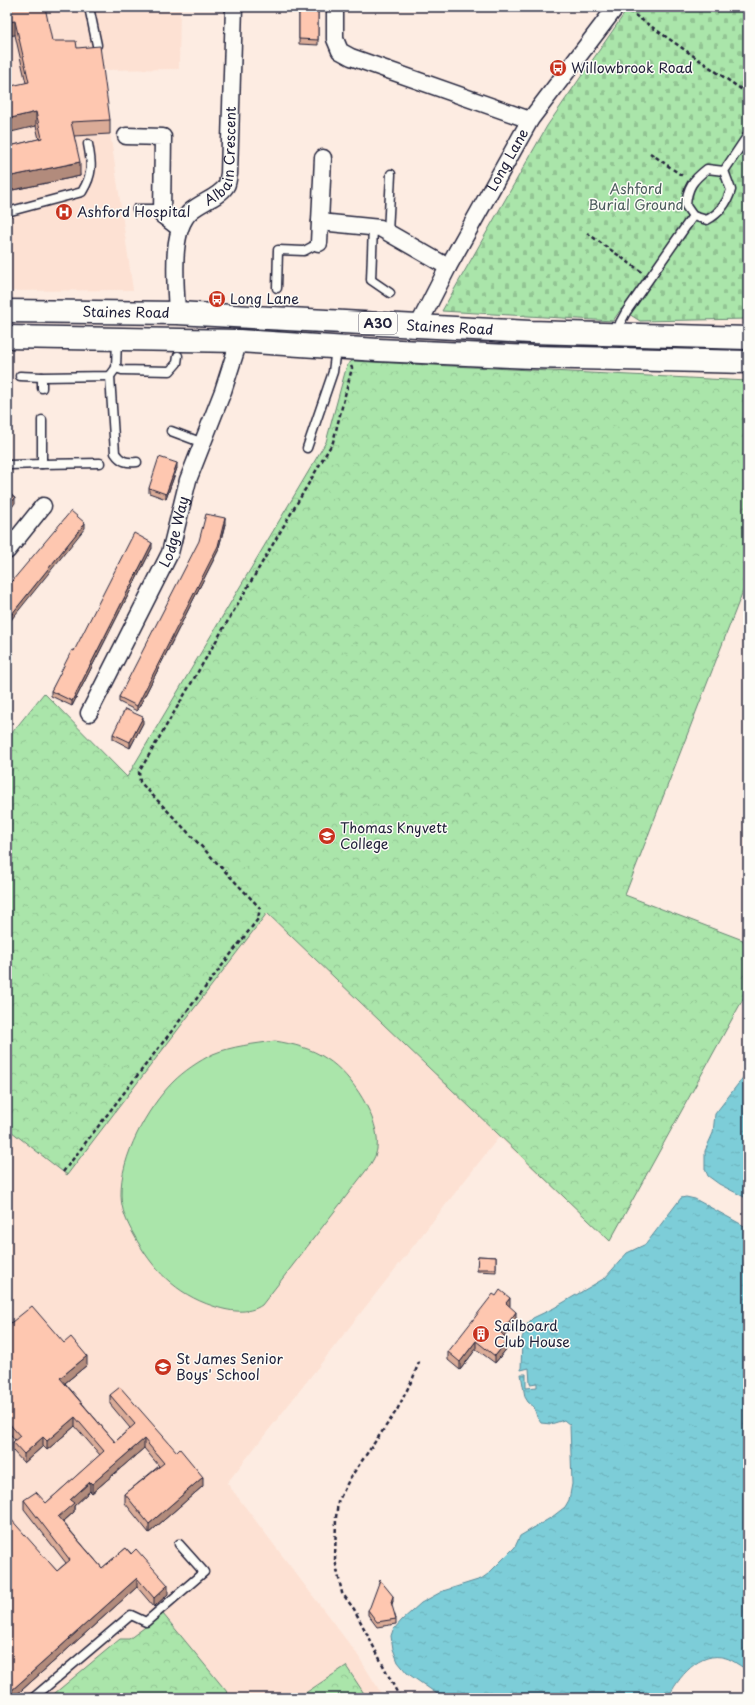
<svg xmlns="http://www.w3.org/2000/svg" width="755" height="1705" font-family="'Playpen Sans',sans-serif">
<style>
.built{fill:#fde1d3}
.grass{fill:#aae5aa;stroke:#668472}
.cemetery{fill:url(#cemetery-stones);stroke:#668472}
.park{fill:url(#park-crowns);stroke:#668472}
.water{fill:url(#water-ripples);stroke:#598999}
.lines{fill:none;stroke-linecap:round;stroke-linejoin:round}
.service-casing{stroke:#22223b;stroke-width:11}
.minor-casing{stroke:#22223b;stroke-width:19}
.trunk-casing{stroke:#22223b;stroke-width:25}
.path{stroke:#22223b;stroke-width:2.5;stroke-dasharray:4 3;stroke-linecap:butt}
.service{stroke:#fdfcf7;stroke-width:8}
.minor{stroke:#fdfcf7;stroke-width:16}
.trunk{stroke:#fdfcf7;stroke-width:22}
.wall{fill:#daab97;stroke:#22223b}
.shaded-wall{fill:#b28b7b;stroke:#22223b}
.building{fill:#fec7b0;stroke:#22223b}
.labels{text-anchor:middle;stroke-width:3;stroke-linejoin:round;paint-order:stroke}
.shield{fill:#fdfcf7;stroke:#646373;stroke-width:1}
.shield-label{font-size:13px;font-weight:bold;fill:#22223b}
.poi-label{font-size:14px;fill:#22223b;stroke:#fdfcf7;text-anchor:start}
.street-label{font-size:14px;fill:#22223b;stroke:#fdfcf7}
.park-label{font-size:14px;fill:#4b5c5c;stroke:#fdfcf7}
</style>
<defs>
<pattern id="cemetery-stones" width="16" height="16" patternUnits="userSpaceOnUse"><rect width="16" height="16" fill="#aae5aa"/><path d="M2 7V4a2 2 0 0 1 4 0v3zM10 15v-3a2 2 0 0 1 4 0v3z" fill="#92c493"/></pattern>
<pattern id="park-crowns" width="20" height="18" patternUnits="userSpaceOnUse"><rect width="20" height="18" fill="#aae5aa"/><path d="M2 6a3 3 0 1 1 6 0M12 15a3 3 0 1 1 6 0" fill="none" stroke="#92c493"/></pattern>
<pattern id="water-ripples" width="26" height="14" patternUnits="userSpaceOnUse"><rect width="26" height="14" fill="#7dcdd8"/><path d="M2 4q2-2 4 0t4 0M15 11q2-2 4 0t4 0" fill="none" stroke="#6cb0ba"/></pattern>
</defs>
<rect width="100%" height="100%" fill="#fdece2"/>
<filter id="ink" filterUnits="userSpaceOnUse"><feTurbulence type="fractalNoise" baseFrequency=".025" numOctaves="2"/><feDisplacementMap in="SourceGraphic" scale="8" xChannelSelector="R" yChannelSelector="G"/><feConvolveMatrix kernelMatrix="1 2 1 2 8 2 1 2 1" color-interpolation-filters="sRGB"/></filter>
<g filter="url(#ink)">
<!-- built -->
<g class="built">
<polygon points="7,7 180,7 179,69 101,70 133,290 7,291"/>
<polygon points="352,361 748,381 748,578 625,895 748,942 748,990 610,1241 499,1137 227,1483 357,1654 384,1698 7,1698 7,739 44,693 127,777 326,442 347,365"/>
</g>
<!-- grass -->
<path class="grass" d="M275,1041c18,3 36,7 52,18 24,15 54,60 50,90 -1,7 -5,13 -9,19l-106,137c-14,10 -34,6 -49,1 -37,-12 -61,-37 -79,-71 -7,-12 -13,-26 -13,-40 -1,-38 26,-87 52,-113 11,-11 26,-21 40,-28 19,-8 41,-10 62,-13z"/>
<!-- cemetery -->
<polygon class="cemetery" points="629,7 748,7 748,319 640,321 621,309 613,321 442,311 547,126"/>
<!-- park -->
<g class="park">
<polygon points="352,361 748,381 748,578 625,895 748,942 748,990 610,1241 267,913 67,1175 7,1128 7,739 44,693 127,777 326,442 347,365"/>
<polygon points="163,1614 232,1698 49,1698 120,1639 129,1639"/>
<polygon points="346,1666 367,1698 298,1698"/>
</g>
<!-- water -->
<g class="water">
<polygon points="748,1071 748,1199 719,1184 708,1176 705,1169 705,1151 713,1133 715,1114"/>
<path d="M686,1197l9,2 53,29v442c-7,-3 -15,-10 -22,-12 -27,-8 -48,20 -58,40h-225l-36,-25 -9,-11 -5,-13 -2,-13 2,-6 9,-10 19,-17 22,-12 38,-12 7,-5 27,-27 5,-11 32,-19 13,-10 4,-7 3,-16 -2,-59 -6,-5 -13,4 -10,-1 -4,-6 -3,-10 -6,-5 -3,-5 -4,-23h5v14l11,-1v-4l-7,1 -1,-16 -8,2 1,-32 6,-15 5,-5 21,-10 51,-30 22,-25 19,-9 35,-46z"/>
</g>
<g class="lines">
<!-- service casing -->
<g class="service-casing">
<g id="service">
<polyline points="89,7 97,45"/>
<polyline points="137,209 162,209"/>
<path d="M7,212l75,-20c11,-18 10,-28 6,-48"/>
<path d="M693,216l-7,-10c1,-19 7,-26 21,-37l17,2"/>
<polyline points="373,227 371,280 390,293"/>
<polyline points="388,233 391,174"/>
<polyline points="277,288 278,250 304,251 319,243"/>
<path d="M619,333l1,-10 6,-11 67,-96 14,4c13,-7 20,-16 24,-30l-7,-19 24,-36"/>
<polyline points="116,368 122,370 170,371 177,363 178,356"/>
<polyline points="20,376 42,377"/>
<path d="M110,376l5,77c6,9 12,10 22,9"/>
<polyline points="42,388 42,377 110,376 116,368 117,339"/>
<polyline points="42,420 42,464 100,463"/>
<polyline points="171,431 203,443"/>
<polyline points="307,448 333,372 336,348"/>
<polyline points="9,465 42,464"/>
<polyline points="33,1698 131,1615 146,1622 204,1572 179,1544"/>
</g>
</g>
<!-- minor casing -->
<g class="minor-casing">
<g id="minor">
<polyline points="335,7 335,39 340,51 351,57 530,120"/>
<polyline points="126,136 163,137 162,215 179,228"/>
<polyline points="320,222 380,228 448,267"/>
<polyline points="319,243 323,158"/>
<path id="s1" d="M177,313c-1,-27 -8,-83 14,-102 10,-9 28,-14 35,-25 2,-3 2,-9 3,-12l5,-167"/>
<path id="s2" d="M421,325l1,-7 26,-51 82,-147 86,-113"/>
<polyline points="7,551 43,506"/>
<path id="s3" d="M89,713l81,-160 18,-73 35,-89 16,-50"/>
</g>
</g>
<!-- trunk casing -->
<g class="trunk-casing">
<g id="trunk">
<path id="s4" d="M7,311l170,2 353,19 218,6"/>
<polyline points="7,337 239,341 378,350 533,357 748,362"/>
</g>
</g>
<!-- path -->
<g class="path">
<polyline points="745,7 748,9"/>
<polyline points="629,11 748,94"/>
<polyline points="650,153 684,177"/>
<polyline points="587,233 642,272"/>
<polyline points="63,1172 258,919 260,908 140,782 139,772 333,442 352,368 351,366"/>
<polyline points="400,1698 354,1609 342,1593 335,1560 336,1517 338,1502 350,1478 397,1410 413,1378 420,1359"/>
</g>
<!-- service -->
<use href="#service" class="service"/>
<!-- minor -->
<use href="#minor" class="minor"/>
<!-- trunk -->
<use href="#trunk" class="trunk"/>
</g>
<!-- wall -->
<g class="wall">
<polygon points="7,7 52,41 77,48 110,120 110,134 74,136 80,176 8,191 8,200 7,200 7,133 10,146 39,139 15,35"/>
<polygon points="299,7 318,7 318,45 299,44"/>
<polygon points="177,468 166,499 149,493 149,488"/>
<polygon points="225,524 218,551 137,711 119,702 119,697"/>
<polygon points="152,548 72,706 51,696 51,691 74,651"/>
<polygon points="143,723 130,748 113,739 113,734"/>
<polygon points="478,1256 496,1257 496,1272 477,1271"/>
<polygon points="509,1306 516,1320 504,1336 508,1347 495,1363 476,1349 460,1370 448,1360 448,1352 510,1306"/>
<polygon points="7,1326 64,1343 87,1365 65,1383 115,1442 130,1428 110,1404 110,1395 203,1486 149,1533 125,1503 125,1494 159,1466 144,1448 92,1493 90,1491 74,1506 74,1512 63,1522 102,1568 126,1548 168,1594 154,1607 137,1587 13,1698 9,1698 7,1696 7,1519 57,1571 66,1563 24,1509 24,1500 46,1503 100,1455 75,1426 47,1450 43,1446 24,1463 13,1451 13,1442 15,1440 7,1430"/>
<polygon points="393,1601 391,1605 396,1619 396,1624 377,1627 368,1615 368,1610"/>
</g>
<!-- shaded-wall -->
<g class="shaded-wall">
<polygon points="15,21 15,35 7,36 7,22"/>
<polygon points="36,112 36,126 7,133 7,119"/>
<polygon points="80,162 80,176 8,191 8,200 7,200 7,177"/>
<polygon points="177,463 177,468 166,499 166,494"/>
<polygon points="15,498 15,503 7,514 7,508"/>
<polygon points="225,518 225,524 218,551 137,711 137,706"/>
<polygon points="85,523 85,528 7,625 7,620"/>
<polygon points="152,543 152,548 72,706 72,701"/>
<polygon points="8,652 8,657 7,659 7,654"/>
<polygon points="143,717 143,723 130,748 130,742"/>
<polygon points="510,1298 510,1306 506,1311 506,1303"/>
<polygon points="516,1312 516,1320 501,1341 501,1333"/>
<polygon points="508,1340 508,1347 495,1363 495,1356"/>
<polygon points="476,1341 476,1349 460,1370 460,1362"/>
<polygon points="87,1356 87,1365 60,1387 60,1378"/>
<polygon points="75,1417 75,1426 47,1450 47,1441"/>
<polygon points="43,1437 43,1446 24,1463 24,1454"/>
<polygon points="144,1439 144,1448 92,1493 92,1484"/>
<polygon points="203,1477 203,1486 149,1533 149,1524"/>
<polygon points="90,1482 90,1491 74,1506 74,1512 58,1526 58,1517 70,1500"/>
<polygon points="137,1578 137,1587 13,1698 11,1698 11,1691"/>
<polygon points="168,1585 168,1594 154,1607 154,1598"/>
<polygon points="393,1596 393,1601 391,1608 391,1602"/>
</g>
<!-- building -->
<g class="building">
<polygon points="7,7 45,7 52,41 76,41 77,48 100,46 110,120 71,122 80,162 7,177 7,133 10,146 42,138 36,112 7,119 7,87 29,82 15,21 7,22"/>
<polygon points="299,7 318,7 318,40 299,39"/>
<polygon points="159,457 177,463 166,494 149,488"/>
<polygon points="7,491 15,498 7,508"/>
<polygon points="71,511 85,523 7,620 7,587"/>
<polygon points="206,514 225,518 218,546 137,706 119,697 199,541"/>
<polygon points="134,533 152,543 72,701 51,691 72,650 74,651"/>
<polygon points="125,709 143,717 130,742 113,734"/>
<polygon points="478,1256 496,1257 496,1269 477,1269"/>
<polygon points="500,1290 510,1298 506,1303 516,1312 501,1333 508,1340 495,1356 476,1341 460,1362 448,1352 493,1294 496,1296"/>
<polygon points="32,1306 64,1343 71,1337 87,1356 60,1378 115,1442 135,1424 110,1395 120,1387 177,1452 180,1449 203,1477 149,1524 125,1494 164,1463 144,1439 92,1484 90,1482 70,1500 74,1503 58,1517 102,1568 126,1548 131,1554 136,1549 168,1585 154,1598 137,1578 11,1691 7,1687 7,1569 8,1568 7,1566 7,1519 9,1517 57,1571 70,1560 24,1500 36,1492 46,1503 104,1451 75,1417 47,1441 43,1437 24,1454 13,1442 20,1436 7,1421 7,1326"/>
<polygon points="380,1580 393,1596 391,1602 396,1619 377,1622 368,1610 370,1607"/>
</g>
</g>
<!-- icons -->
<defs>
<g id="bus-disc" transform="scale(0.9)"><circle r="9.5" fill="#c8321e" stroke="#fdfcf7"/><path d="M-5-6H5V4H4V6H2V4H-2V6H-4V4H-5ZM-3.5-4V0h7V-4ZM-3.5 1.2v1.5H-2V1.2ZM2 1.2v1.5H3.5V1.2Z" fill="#fff"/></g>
<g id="hospital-disc" transform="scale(0.9)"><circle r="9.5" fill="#c8321e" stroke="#fdfcf7"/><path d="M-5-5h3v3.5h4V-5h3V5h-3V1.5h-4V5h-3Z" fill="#fff"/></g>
<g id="school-disc" transform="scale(0.9)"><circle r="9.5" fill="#c8321e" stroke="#fdfcf7"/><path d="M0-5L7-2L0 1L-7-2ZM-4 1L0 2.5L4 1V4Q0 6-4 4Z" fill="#fff"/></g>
<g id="building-disc" transform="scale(0.9)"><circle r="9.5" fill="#c8321e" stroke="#fdfcf7"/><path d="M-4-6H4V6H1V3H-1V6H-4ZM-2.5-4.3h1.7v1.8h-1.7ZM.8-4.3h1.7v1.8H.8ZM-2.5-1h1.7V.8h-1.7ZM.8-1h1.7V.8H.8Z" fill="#fff"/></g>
</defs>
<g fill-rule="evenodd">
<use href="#bus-disc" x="558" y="68"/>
<use href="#hospital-disc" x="64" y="212"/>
<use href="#bus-disc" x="217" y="299"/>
<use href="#school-disc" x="327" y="836"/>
<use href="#building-disc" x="481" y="1334"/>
<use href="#school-disc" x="163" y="1367"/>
</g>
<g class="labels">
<!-- shield labels -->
<rect class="shield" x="359" y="312" width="38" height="22" rx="3"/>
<g class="shield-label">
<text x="378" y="328">A30</text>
</g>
<!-- poi labels -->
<g class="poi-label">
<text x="571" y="73">Willowbrook Road</text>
<text x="77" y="217">Ashford Hospital</text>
<text x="230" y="304">Long Lane</text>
<text x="340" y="833">Thomas Knyvett<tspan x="340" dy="16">College</tspan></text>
<text x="494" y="1331">Sailboard<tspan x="494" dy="16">Club House</tspan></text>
<text x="176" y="1364">St James Senior<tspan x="176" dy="16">Boys' School</tspan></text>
</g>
<!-- street labels -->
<g class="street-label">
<text dy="5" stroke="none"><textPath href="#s1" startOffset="176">Albain Crescent</textPath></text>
<text dy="5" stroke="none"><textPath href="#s2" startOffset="187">Long Lane</textPath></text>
<text dy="5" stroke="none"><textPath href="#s4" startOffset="119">Staines Road</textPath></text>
<text dy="5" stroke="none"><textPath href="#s4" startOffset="443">Staines Road</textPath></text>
<text dy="5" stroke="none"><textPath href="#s3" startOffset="201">Lodge Way</textPath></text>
</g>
<!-- park labels -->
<g class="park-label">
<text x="636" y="194">Ashford<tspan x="636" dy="16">Burial Ground</tspan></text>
</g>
</g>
<!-- margin -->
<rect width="755" height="1705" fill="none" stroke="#fdfcf7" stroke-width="24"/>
<rect x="12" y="12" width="731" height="1681" fill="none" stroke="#22223b" stroke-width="1.5" filter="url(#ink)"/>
</svg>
